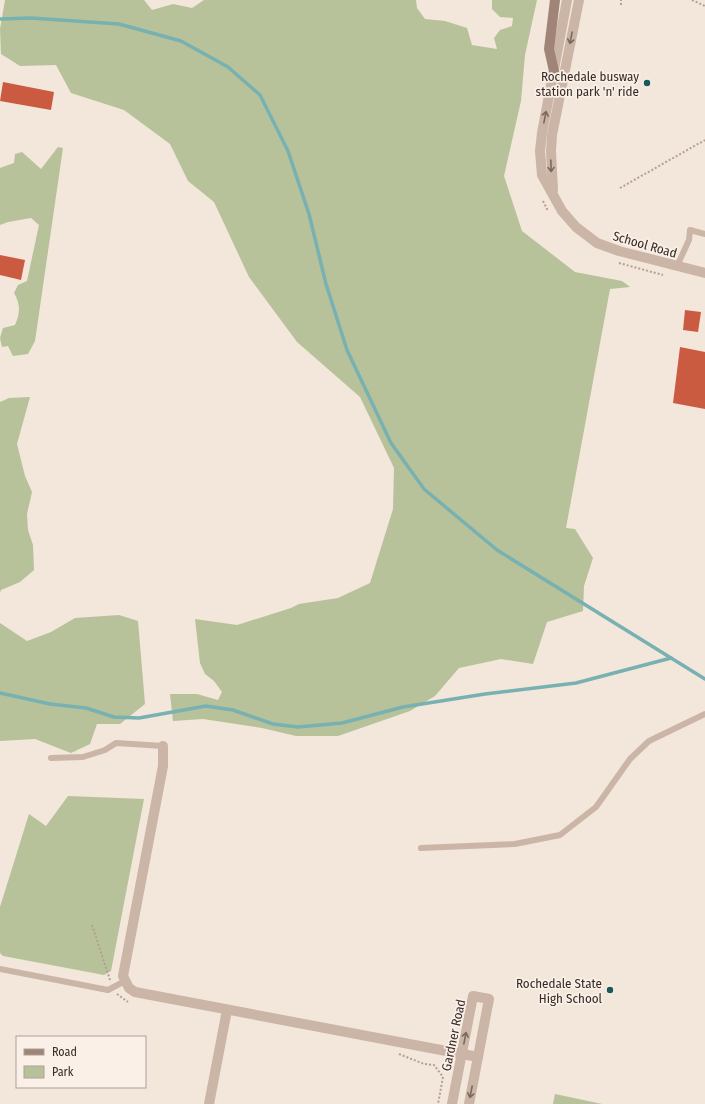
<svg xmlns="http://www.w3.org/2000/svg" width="705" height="1104" font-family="'Fira Sans Condensed',sans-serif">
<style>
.green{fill:#b7c29a}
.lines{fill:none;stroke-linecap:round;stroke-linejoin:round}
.stream{stroke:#78b1b1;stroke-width:3.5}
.building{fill:#cb5b40}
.path{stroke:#b79f90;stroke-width:2;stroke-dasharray:2 2;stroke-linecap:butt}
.lane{stroke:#cbb5a6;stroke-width:6}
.street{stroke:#cbb5a6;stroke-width:10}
.secondary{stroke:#9f8477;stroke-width:10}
.oneway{stroke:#7a6960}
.poi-dot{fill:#1b595a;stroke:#faf0e7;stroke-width:1.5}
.labels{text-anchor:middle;stroke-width:3.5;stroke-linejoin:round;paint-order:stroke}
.poi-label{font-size:13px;fill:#372b27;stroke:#faf0e7;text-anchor:end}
.street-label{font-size:13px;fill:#372b27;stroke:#faf0e7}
</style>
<rect width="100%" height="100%" fill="#f3e6da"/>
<!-- green -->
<g class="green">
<polygon points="5,0 144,0 152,10 173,4 192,8 204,0 416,0 417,8 425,19 445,21 467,28 472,45 497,49 494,38 500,30 512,26 513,18 500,17 492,9 492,0 537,0 525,55 521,101 504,176 522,231 575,272 622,281 630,287 610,289 566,528 575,529 593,558 584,586 583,611 547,622 533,664 501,659 459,668 435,696 410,711 338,736 296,736 262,728 203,719 173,721 170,694 197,694 218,700 222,692 214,681 205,674 200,663 195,619 237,625 291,608 299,604 338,598 370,583 393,509 394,468 360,397 297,342 249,277 214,202 188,181 170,144 124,110 71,93 56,65 20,66 1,54 0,29"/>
<path d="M58,147l5,1 -28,193 -7,13 -15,2 -5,-10 -6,1 -2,-9 3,-10 12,-3c5,-12 6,-20 -1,-32l4,-8 9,-4 12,-56 -8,-7 -23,4 -8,3v-57l14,-5 1,-9 7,-2 19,17z"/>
<polygon points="30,397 17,444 25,476 32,492 27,514 28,530 33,545 34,570 20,582 1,590 0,593 0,402 9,398"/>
<polygon points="119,615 138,621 145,704 120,724 97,724 90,744 71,753 35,739 0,741 0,623 27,641 51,632 75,618"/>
<polygon points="68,796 144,799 111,971 104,975 3,956 0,953 0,907 29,814 46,826"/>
<polygon points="555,1094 602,1104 553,1104"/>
</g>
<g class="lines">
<!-- stream -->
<g class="stream">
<polyline points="0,19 31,18 119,24 181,41 228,67 260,95 288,151 309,214 326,284 347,350 391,443 424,489 497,550 705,679"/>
<polyline points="0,693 50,704 86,708 114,717 139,718 206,706 233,710 273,724 298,727 342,723 403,707 485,694 576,683 671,658"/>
</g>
</g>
<!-- building -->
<g class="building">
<polygon points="3,82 54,92 51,110 0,101"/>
<polygon points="0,255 25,260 21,280 0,275"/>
<polygon points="685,310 701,312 698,332 683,330"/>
<polygon points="680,347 705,352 705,409 673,403"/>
</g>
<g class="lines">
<!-- path -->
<g class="path">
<polyline points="692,0 705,6"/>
<polyline points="621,5 621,0"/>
<polyline points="620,188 705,140"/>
<polyline points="543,201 548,211"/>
<polyline points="619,263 663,275"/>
<polyline points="92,925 110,980"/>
<polyline points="117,994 128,1002"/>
<polyline points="399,1054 424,1064 434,1065 443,1077 438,1104"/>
</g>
<!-- lane -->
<g class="lane">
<polyline points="677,266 689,240 690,230 705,234"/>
<polyline points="51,758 83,757 105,750 116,743 163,746"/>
<polyline points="421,848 515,844 560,835 596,807 630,759 649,741 705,714"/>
<polyline points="0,969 108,990 125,981"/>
</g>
<!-- street -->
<g class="street">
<polyline points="567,0 542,133 540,151 542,175 562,211 576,227 597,243 619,251 705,273"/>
<polyline points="553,190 551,151 552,135 579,0"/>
<polyline points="163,746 163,766 123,976 129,988 135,992 478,1057"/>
<polyline points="209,1104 227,1010"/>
<polyline points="452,1104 473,996 489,999 469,1104"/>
</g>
<!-- secondary -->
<polyline class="secondary" points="554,71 549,49 555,0"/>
</g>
<!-- one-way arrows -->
<defs><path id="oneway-shaft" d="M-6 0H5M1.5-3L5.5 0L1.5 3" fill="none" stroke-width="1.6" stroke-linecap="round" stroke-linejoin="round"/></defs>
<g class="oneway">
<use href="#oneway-shaft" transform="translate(571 38) rotate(101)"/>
<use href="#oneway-shaft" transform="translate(545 117) rotate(-79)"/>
<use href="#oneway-shaft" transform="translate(551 166) rotate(88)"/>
<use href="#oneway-shaft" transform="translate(465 1038) rotate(-79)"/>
<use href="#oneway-shaft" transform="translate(471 1092) rotate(101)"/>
</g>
<!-- markers -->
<g class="poi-dot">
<circle cx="647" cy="83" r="4"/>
<circle cx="610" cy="990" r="4"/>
</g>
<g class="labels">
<!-- poi labels -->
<g class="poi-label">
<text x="639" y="81">Rochedale busway<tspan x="639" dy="15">station park 'n' ride</tspan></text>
<text x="602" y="988">Rochedale State<tspan x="602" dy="15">High School</tspan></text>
</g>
<!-- street labels -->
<g class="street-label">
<text transform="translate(645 244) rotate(16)" y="5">School Road</text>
<text transform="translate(453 1035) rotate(-78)" y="5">Gardner Road</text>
</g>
</g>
<!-- legend -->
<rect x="16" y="1036" width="130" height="52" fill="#faf0e7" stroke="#aca19a"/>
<rect x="24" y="1049" width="20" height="6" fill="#9f8477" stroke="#aca19a"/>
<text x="52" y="1056" font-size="12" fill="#372b27">Road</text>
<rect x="24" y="1066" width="20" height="12" fill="#b7c29a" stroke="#aca19a"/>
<text x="52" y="1076" font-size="12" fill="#372b27">Park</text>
</svg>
